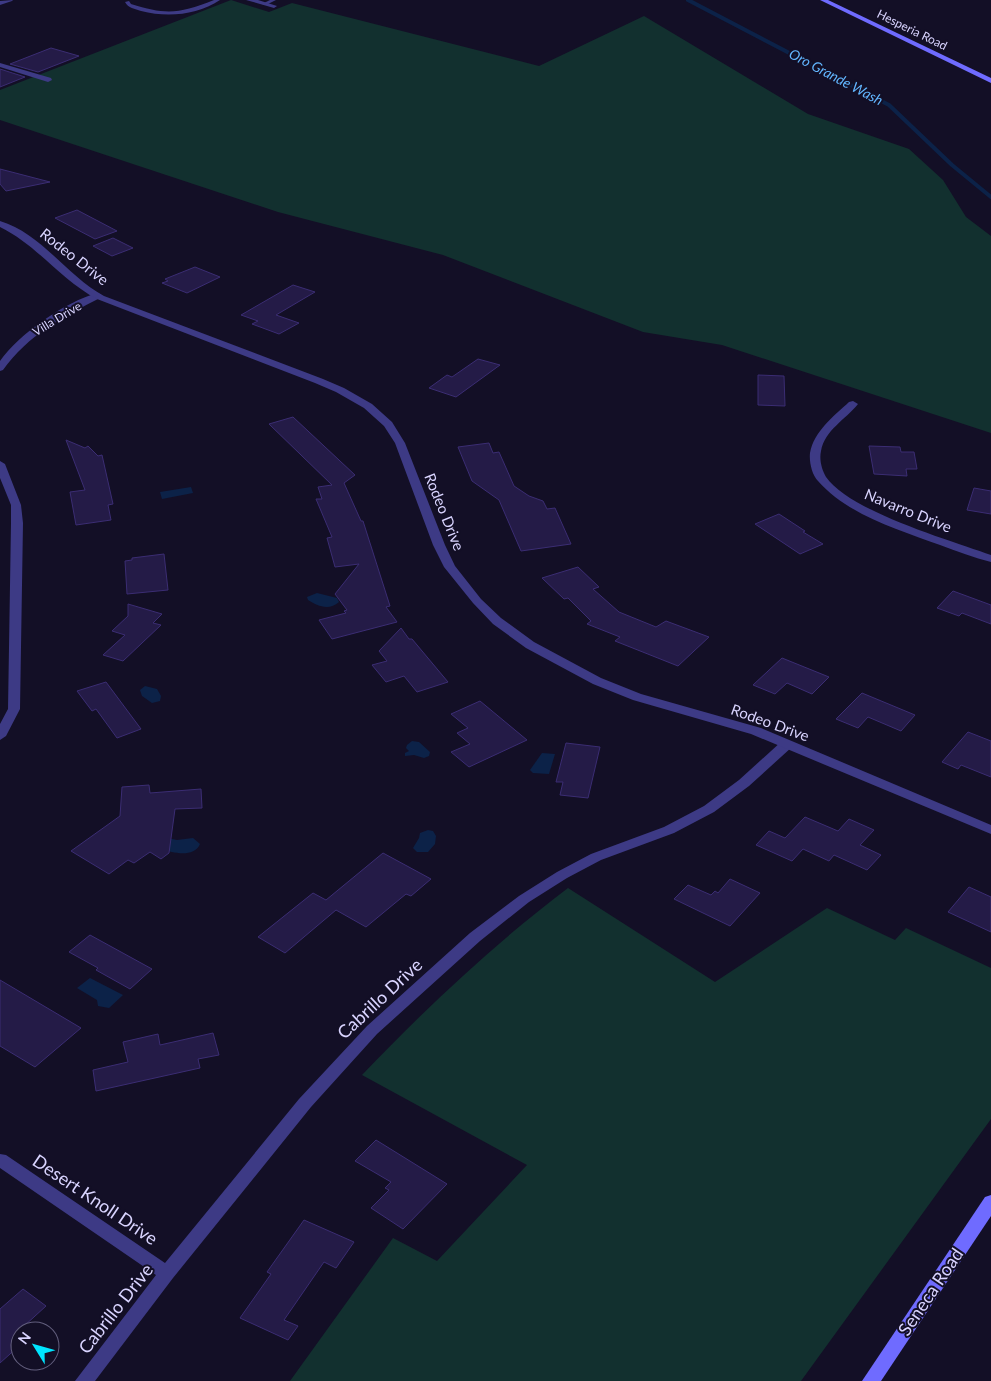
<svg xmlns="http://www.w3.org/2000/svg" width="991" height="1381" font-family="Lato,sans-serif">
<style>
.green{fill:#12302f}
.water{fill:#0c2248}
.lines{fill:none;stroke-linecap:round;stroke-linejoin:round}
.stream{stroke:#0c2248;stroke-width:4}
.building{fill:#241b47;stroke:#3b2d73}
.service{fill:#3d3a85;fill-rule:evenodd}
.minor{fill:#3d3a85;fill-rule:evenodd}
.tertiary{fill:#3d3a85;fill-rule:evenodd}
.secondary{fill:#6f6bff;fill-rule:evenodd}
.labels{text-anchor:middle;stroke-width:4;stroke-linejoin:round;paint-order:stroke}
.far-street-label{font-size:12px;fill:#d9d4ff;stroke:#130f26}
.far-water-label{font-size:14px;font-style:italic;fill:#62b6ff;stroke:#130f26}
.street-label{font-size:15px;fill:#d9d4ff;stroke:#130f26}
.near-street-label{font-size:18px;fill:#d9d4ff;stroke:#130f26}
</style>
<rect width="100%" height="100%" fill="#130f26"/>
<!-- green -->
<g class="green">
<polygon points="231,0 269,12 292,3 539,66 644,16 808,114 909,149 943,180 966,217 991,236 991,433 722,345 643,332 443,255 278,212 0,120 0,90"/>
<path d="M568,888l147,94 112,-74 68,32 11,-12 85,40v151l-190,262h-511l103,-143 44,23 90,-96 -165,-90c65,-68 132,-131 206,-187z"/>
</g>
<!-- water -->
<g class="water">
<polygon points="191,487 193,493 162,499 160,492"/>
<path d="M317,593l20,5 2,4c-10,9 -22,4 -31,-2l-1,-3z"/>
<polygon points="145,686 157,689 161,696 160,701 152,703 142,696 140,690"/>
<polygon points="412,741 419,742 430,752 429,756 424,758 414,755 405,756 405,753 409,751 406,748 407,745"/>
<polygon points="542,753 555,754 549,774 533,773 530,770"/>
<polygon points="428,830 433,831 436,836 435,844 428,852 417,852 413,848 419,838 420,833"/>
<path d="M167,838l10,2 16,-2 7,6c-6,14 -27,9 -38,5z"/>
<polygon points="90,978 123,995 109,1008 98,1006 97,1000 77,988"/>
</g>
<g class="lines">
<!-- stream -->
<polyline class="stream" points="688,0 889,105 952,165 991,197"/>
</g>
<!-- building -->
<g class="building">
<polygon points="51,48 79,56 38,72 10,64"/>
<polygon points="0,69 25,77 0,87"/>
<polygon points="0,169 50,182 6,191 0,184"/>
<polygon points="77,210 117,231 95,239 55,218"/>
<polygon points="113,238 133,248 112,256 93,246"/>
<polygon points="195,267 220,277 187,293 162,283 168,281 165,279"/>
<polygon points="293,285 315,292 276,315 299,323 279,334 252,324 258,321 241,315"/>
<polygon points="478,359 500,365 456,397 429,388 447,375 452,377"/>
<polygon points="758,375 784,376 785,406 758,405"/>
<polygon points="293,417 355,475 344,483 361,521 363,521 390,606 386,607 397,622 332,639 319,620 346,613 344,611 347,610 335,594 359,564 335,567 327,538 332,537 316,499 322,499 318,487 332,485 269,424"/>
<polygon points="66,440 85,448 88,446 98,456 102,455 113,504 108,505 111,520 76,525 70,492 85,490"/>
<polygon points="489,443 493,453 499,452 514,486 529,496 543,501 547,509 555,508 571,544 521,551 499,500 472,481 458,447"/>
<polygon points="869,446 900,447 901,452 914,452 917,469 906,469 907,476 874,474"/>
<polygon points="974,488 991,491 991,514 967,510"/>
<polygon points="779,514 805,531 803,532 823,544 800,554 755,524"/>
<polygon points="164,554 168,590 127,594 125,561 132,560 132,558"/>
<polygon points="578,567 599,587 593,589 619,612 656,627 666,621 709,637 678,666 615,641 620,637 587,624 591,621 568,598 564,599 542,578"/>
<polygon points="953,591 991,605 991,624 962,613 959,616 937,608"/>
<polygon points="128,604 162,614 153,623 161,625 123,661 103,655 125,635 112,631 128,616"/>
<polygon points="401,628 409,639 412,639 448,682 417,692 404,676 386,682 372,665 387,661 379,651"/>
<polygon points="782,658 829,677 812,694 787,683 775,694 753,685"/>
<polygon points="106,682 141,729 117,738 96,709 92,711 77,691"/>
<polygon points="862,693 915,715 901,731 868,717 858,728 836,719"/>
<polygon points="480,701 527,740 469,767 451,752 470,744 457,733 468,728 451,714"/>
<polygon points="968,732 991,741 991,777 961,765 958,769 942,762"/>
<polygon points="566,743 600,747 588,798 560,795 563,782 556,782"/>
<polygon points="149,785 150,793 201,789 202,808 175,809 169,853 161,859 150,852 134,863 128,860 109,874 71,851 120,816 122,787"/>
<polygon points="805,817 838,831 849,819 874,830 860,845 881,855 867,870 834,855 829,861 803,849 792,861 756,845 769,831 785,838"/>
<polygon points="383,853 431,879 411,896 406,894 366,927 336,910 285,953 258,937 313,893 326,900"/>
<polygon points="730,879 760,893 730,926 674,899 688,885 711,895 715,891 718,893"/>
<polygon points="969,887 991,897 991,932 948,912"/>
<polygon points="90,935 152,969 130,989 96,970 98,968 69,952"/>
<polygon points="0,980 81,1028 35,1067 0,1046"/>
<polygon points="213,1033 219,1055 198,1059 200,1068 96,1091 93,1070 128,1062 123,1042 158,1034 160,1045"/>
<polygon points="376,1140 447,1184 403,1229 371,1208 389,1190 385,1188 391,1182 355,1161"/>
<polygon points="304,1220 354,1242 336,1268 324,1262 284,1320 298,1326 288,1340 240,1318 271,1274 267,1272"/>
<polygon points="23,1289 46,1306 23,1327 26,1329 20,1331 20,1345 0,1363 0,1309"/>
</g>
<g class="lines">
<!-- service -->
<g class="service">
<path d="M214,0h6c-23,15 -52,18 -79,11 -6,-2 -13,-3 -16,-9l4,-1 2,3c35,11 48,10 83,-4z"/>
<polygon points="270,0 276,0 266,5 262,4"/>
</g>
<!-- minor -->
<g class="minor">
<polygon points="246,0 258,0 277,6 274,8"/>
<polygon points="0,63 51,78 52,80 48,82 0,67"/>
<path d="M97,293l3,1v4c-37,19 -72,37 -97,72l-3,1v-10c19,-27 65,-59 97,-68z"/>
<path d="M853,401l5,3c-13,16 -33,26 -37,47 -2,9 1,19 5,26 23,34 126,64 165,78v7c-17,-4 -34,-11 -51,-17 -41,-15 -92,-30 -122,-64 -6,-6 -9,-19 -8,-28 4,-22 24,-37 39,-51z"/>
<polygon points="0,461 5,464 21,505 23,523 20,709 6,736 0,740 0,724 8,709 11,523 11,505 0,478"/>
<polygon points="787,740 793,744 792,747 749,786 714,812 674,833 601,860 567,878 529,902 480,941 377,1034 311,1107 173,1278 95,1381 75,1381 156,1275 0,1168 0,1154 6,1155 165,1263 299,1099 367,1026 470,933 519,896 557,872 591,854 664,827 704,806 739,780 782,741"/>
</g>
<!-- tertiary -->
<g class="tertiary">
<polygon points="13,0 12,1 0,5 0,1"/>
<path d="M0,221c41,12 67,55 104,75l219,83 21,9 28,16 20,18 13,21 40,102 10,21 26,33 20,19 33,24 67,36 40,16 120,34 230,97v9l-240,-100 -118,-34 -40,-16 -67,-36 -33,-24 -20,-21 -29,-36 -11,-22 -38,-102 -11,-17 -20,-18 -28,-16 -21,-9 -218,-84c-36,-19 -60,-54 -97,-72z"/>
</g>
<!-- secondary -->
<g class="secondary">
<polygon points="820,0 828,0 991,78 991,83"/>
<polygon points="991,1195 991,1216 881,1381 862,1381 985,1197"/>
</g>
</g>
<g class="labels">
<!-- far-street labels -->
<g class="far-street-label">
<text transform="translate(912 30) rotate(26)" y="4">Hesperia Road</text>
<text transform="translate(57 319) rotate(-31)" y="4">Villa Drive</text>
</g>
<!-- far-water labels -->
<g class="far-water-label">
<text transform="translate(836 77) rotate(28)" y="5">Oro Grande Wash</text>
</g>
<!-- street labels -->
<g class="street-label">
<text transform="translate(74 257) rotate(38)" y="5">Rodeo Drive</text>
<text transform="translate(908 511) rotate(22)" y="5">Navarro Drive</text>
<text transform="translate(444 512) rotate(68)" y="5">Rodeo Drive</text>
<text transform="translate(770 723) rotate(20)" y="5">Rodeo Drive</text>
</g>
<!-- near-street labels -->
<g class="near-street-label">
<text transform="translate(380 999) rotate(-43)" y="6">Cabrillo Drive</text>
<text transform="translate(95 1200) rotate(34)" y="6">Desert Knoll Drive</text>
<text transform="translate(931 1292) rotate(-56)" y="6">Seneca Road</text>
<text transform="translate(116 1309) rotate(-52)" y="6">Cabrillo Drive</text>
</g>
</g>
<!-- north arrow -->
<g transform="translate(35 1346) rotate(307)"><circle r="24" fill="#130f26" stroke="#625e7d"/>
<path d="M0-4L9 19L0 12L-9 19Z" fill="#00e5ff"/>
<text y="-8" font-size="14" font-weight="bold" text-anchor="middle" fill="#d9d4ff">N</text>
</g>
</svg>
